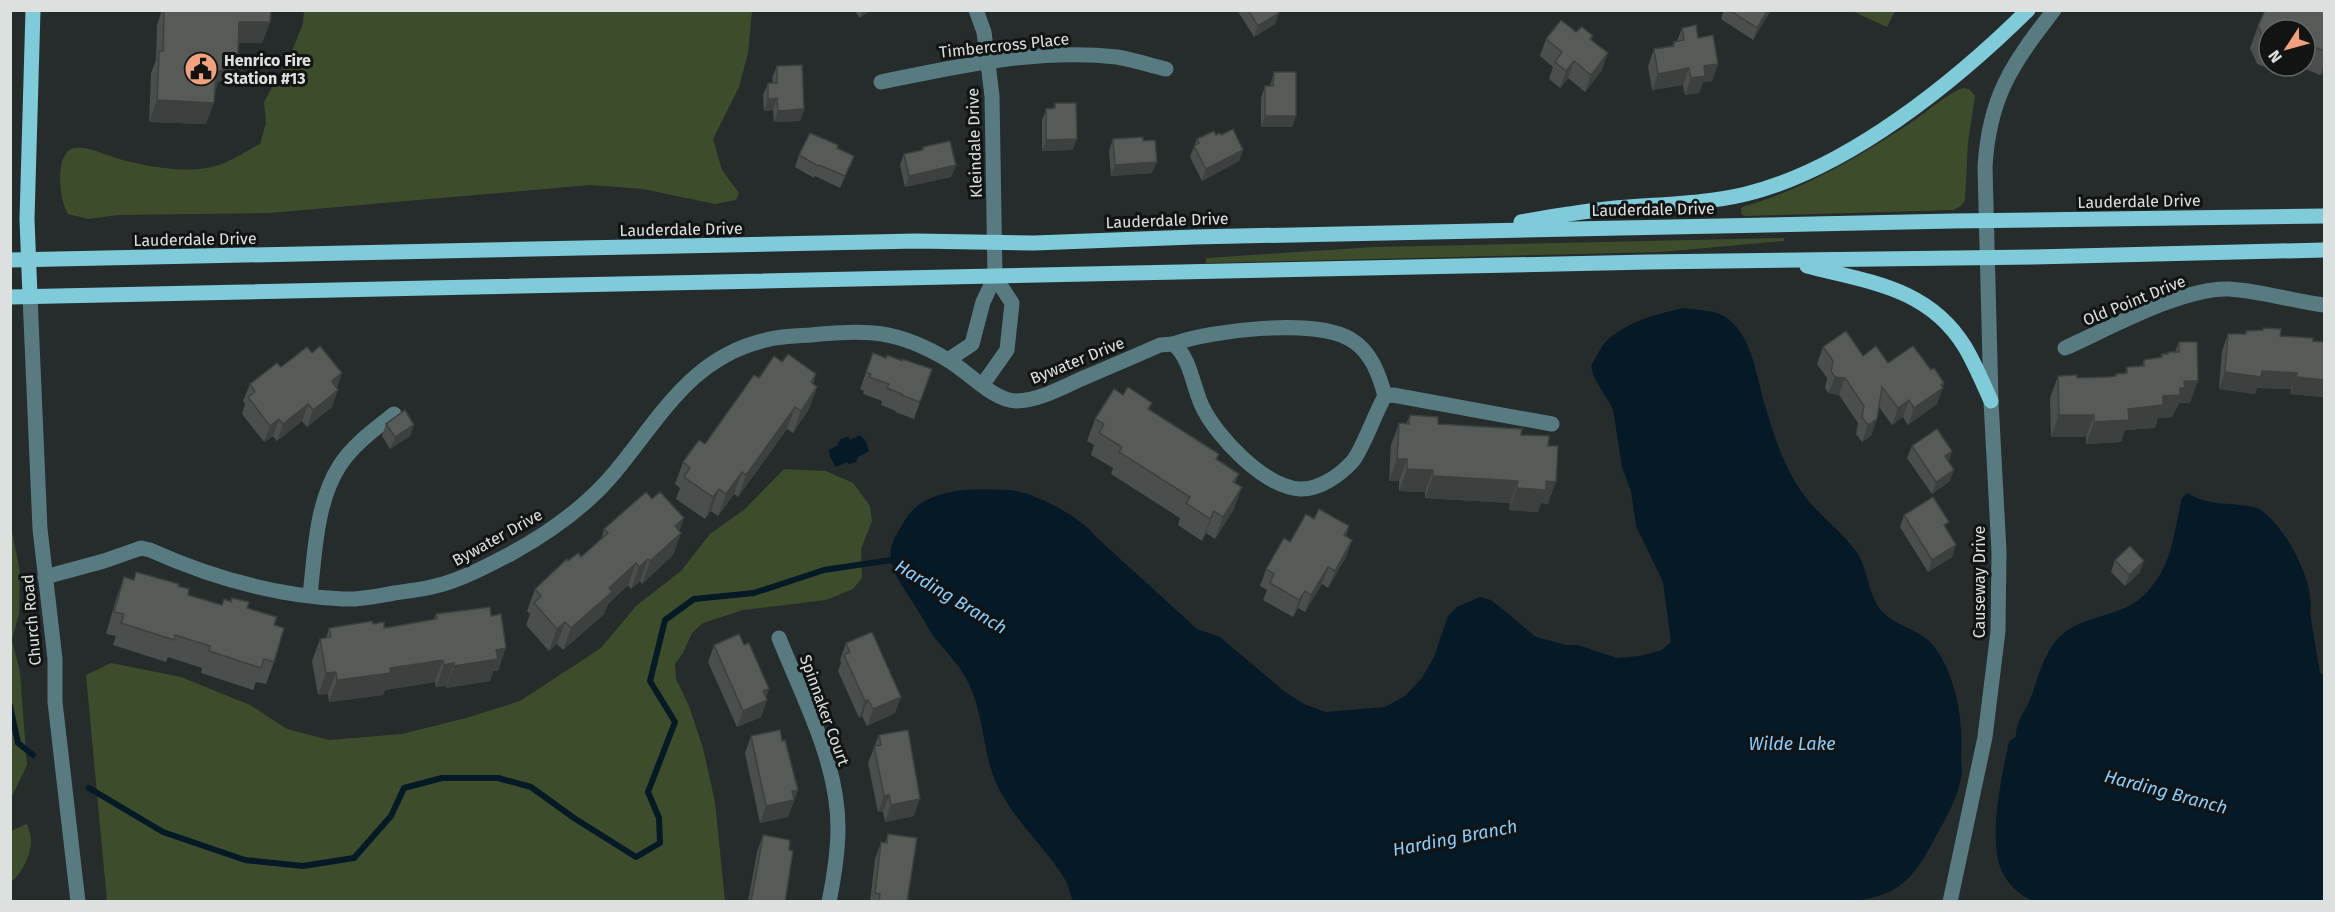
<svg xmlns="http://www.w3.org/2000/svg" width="2335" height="912" font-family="'Fira Sans',sans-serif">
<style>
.green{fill:#3d4d2b}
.water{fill:#051926}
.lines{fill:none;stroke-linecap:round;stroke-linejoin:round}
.stream{stroke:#051926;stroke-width:6}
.minor{stroke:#587b82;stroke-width:15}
.major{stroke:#7fcbda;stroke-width:15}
.wall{fill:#4a4e4c}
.shaded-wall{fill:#3c403e}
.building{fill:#565b58;stroke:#3c403e;stroke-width:1.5}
.labels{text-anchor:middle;stroke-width:6;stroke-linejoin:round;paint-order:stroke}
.street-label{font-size:16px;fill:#dce0df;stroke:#111413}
.poi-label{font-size:16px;font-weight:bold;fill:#dce0df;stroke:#111413;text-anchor:start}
.water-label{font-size:18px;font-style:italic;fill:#89cefe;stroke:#111413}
</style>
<rect width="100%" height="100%" fill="#262c2b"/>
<!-- green -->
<g class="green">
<path d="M304,11h448l-4,42 -9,34 -26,52 9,31 17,23 -3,7 -21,4 -72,-15 -53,-4 -321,28 -151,2 -29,4 -21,-5c-9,-13 -14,-62 6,-66 14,-2 32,7 45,11 30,8 75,17 105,4 12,-5 24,-13 36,-19l6,-21 -2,-21 28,-51 11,-28z"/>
<polygon points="1852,11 1895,11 1887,27"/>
<path d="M1962,88l7,1 6,7 -7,46 -3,58 -4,6 -8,4 -209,6 -3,-3v-5l4,-2c60,-17 111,-48 164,-82 17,-11 33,-27 53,-36z"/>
<polygon points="1784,238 1784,241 1661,252 1206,263 1206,258 1375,247"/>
<polygon points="784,469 826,471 853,483 870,506 872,521 861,549 862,578 853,589 826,600 743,610 703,623 692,633 683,653 675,664 676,679 689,706 703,748 715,802 725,901 107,901 86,675 111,663 181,677 250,705 287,729 329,740 402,734 466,718 520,701 601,648 636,606 681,571 710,534 745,509"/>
<polygon points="10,522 20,572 19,614 12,640 20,672 27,765 11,798"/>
<path d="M27,824c2,6 5,14 4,20 -1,12 -10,31 -20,38v-51z"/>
</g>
<!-- water -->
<g class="water">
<path d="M1683,308c15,2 32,2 44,10 27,19 30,65 40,94 7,24 16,50 29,71 15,27 42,44 60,68 12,18 12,42 24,58 13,16 35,19 49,32 26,26 35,80 32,115 0,8 2,14 0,22 -4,21 -15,40 -25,58 -24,45 -36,60 -89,66l-774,-1c-3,-8 -5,-17 -10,-25 -20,-31 -47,-54 -64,-87 -17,-33 -14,-72 -30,-105 -8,-18 -23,-32 -35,-47 -7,-10 -12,-21 -19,-31 -10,-17 -27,-36 -24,-57 2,-11 9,-20 14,-29 20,-33 69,-32 104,-30 24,2 71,26 86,46l102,93 23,8 65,55 19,12 22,8 59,-5 20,-11 17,-18 12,-21 14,-41 9,-9 23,-10 11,3 45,37 30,8h12l39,13 23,-2 22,-6 9,-8 -8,-60 -27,-56 -5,-35 -9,-24 -9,-58 -19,-32 -3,-11c4,-7 8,-15 12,-21 18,-22 54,-31 80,-37z"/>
<polygon points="860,435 866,442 869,451 858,457 856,462 849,464 847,462 836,467 830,457 829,450 839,445 838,443 841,439 848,437 850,440"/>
<path d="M2187,493c17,11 34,10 53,12 6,1 14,1 19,4 26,16 57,74 51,104l10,60 4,2v226h-291c-15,-7 -26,-17 -32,-32 -13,-31 1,-95 8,-127l7,-6c-1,-14 11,-27 16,-41 7,-21 14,-47 31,-61 24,-21 62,-16 85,-43 26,-29 25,-58 34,-93z"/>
</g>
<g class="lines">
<!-- stream -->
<g class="stream">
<polyline points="10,706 18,743 33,755"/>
<polyline points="89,788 163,832 245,860 303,866 354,858 391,816 404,788 442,778 498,778 531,787 574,818 636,857 660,843 659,818 648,792 675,722 650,681 665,620 694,599 754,593 824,570 891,560 896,564"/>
</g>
<!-- minor -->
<g class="minor">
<path d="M881,82c77,-16 158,-34 236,-25 17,3 33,8 49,12"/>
<polyline points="30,296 40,529 55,659 55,702 78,902"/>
<path d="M1173,344c38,-14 142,-26 177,-5 21,12 29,35 35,57"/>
<path d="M2065,348c43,-19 118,-61 164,-59 32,2 64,12 95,16"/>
<polyline points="948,360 972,344 983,302 995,277 992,96 984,32 976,10"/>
<polyline points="983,384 1007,350 1012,303 995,277"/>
<path d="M45,577l59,-16 37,-13 9,2c60,27 128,46 193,49 17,1 34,-3 51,-6 21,-3 41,-5 61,-13 20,-7 38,-17 57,-27 38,-21 75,-47 103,-81 45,-54 76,-115 151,-132 14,-4 30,-4 45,-5 57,-6 87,-5 137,25 19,11 46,41 68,41 21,0 46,-13 65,-22 26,-11 52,-22 79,-34l13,-1c17,12 20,43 29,62 14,30 62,81 98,83 19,1 40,-14 52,-27 10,-11 23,-49 33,-66l8,-1 159,29"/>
<path d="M310,595c5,-43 6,-93 30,-130 14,-21 35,-36 54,-51"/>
<path d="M779,638c24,60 59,124 59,190 0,25 -4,49 -9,74"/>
<path d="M1950,902l35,-165 13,-106 1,-79 -8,-151 -6,-234c4,-70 27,-103 69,-157"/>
</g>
<!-- major -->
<g class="major">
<path d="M1521,222c28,-5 57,-10 85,-13 47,-5 94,-4 140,-15 102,-25 209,-112 282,-184"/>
<polyline points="10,260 917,241 1034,243 1194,237 1953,221 2324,216"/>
<path d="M1807,266c61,16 121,21 158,81 10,17 18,36 26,54"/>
<polyline points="30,296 27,219 33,10"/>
<polyline points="10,297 1649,262 2034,257 2324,250"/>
</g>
</g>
<!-- wall -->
<g class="wall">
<polygon points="162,10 271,10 270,22 262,43 238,43 238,55 230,76 226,76 223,82 218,82 215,92 206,124 149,122 151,73 156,60 157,25"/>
<polygon points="854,10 870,10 860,18"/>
<polygon points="1237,10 1278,10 1279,13 1275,24 1254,37"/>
<polygon points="1724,10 1771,10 1753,40 1721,19"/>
<polygon points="2325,10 2325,72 2320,75 2298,66 2305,66 2305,30 2269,30 2269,66 2281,66 2273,70 2257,64 2250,48 2258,26"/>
<polygon points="1682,28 1698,38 1718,64 1712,81 1703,82 1699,93 1685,95 1683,85 1652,90 1648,66 1654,49 1672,46 1674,42 1677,41"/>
<polygon points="1576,32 1593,36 1591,40 1602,70 1585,92 1568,78 1560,88 1549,79 1553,67 1540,56 1546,39"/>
<polygon points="777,66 804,109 800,121 774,122 773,110 764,111 763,95 768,83 773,83 772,78"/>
<polygon points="1274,72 1296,116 1292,127 1261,127 1261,98 1265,86 1270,86"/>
<polygon points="1055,103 1077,139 1072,150 1042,151 1042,120 1046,109 1053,108"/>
<polygon points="1216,135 1221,135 1243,150 1239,161 1202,181 1190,157 1197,139"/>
<polygon points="1113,139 1143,141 1152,173 1111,176 1109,151"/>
<polygon points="923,147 956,165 951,177 905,187 900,165 904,154 921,150"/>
<polygon points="837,148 854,156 840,188 815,176 814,178 795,167 799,155"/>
<polygon points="2263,328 2280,336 2313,341 2325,342 2325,403 2323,403 2323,397 2290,394 2291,389 2257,388 2255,394 2219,389 2222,351 2228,334 2245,334 2246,331 2262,330"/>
<polygon points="2179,342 2190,403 2179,403 2172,417 2158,418 2155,428 2125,430 2121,442 2086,444 2086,437 2051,437 2050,398 2058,376 2077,378 2110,377 2115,376 2116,374 2125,373 2127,367 2142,366 2144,360 2161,358 2162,354 2167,354 2168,352 2175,352"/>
<polygon points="1823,347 1863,356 1888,363 1931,370 1944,383 1937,404 1908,425 1903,417 1892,425 1879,407 1877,419 1871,436 1862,442 1856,434 1858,423 1839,395 1828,393 1825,388 1827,378 1817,364"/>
<polygon points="312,353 342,373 337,388 332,407 307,427 302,421 277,441 273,436 264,442 242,414 245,404 243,401 250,384"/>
<polygon points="873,353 886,358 902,361 932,369 914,419 895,412 896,411 881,405 882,401 863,394 864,391 860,389"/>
<polygon points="782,362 816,374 813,384 817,387 809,409 793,433 787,429 738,497 734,494 718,516 711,511 705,519 676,499 680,488 675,484 683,462 705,444 759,378"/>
<polygon points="1123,395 1152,403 1149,410 1219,454 1217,460 1239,474 1235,483 1234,509 1215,539 1206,533 1202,541 1178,525 1180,518 1111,474 1113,468 1091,455 1094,445 1087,441 1095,419"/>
<polygon points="1410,415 1438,424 1521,435 1548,504 1541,503 1538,512 1509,510 1510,503 1425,498 1425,492 1399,491 1399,481 1389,481 1391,445 1399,423 1406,424"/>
<polygon points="386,424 414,425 410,436 390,449 382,436"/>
<polygon points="1912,446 1952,451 1949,461 1950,481 1932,494 1907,458"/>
<polygon points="652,499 684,518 679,530 681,533 673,555 642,584 640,581 631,589 628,585 608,604 604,614 563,650 557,644 549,651 526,625 530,614 527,611 535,589 568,561 581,557 601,540 604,529"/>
<polygon points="1904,515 1946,529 1956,545 1952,557 1928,572 1900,527"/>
<polygon points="1314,519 1349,526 1346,536 1352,540 1346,557 1328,588 1322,584 1305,612 1298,608 1293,617 1263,600 1267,590 1260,586 1266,569 1290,542"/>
<polygon points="2115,560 2140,572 2125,586 2111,572"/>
<polygon points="136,572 178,586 188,595 222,605 247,608 274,625 274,662 266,684 256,682 253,690 201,673 202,668 168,657 166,662 113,645 116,636 106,634 116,599 124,577 133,580"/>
<polygon points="436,614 498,671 493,671 490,681 446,688 446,686 436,687 435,682 385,690 383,695 329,702 328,694 318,695 312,661 320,639 326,638 329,628 373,624 384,628 434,619"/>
<polygon points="846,643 895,713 867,726 862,716 859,718 838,671 841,663 840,660"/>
<polygon points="714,645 744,645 769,689 766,697 767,700 761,717 737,727 708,662"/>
<polygon points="879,735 914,816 885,822 883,812 878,812 868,763"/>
<polygon points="751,736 782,741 798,790 788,817 760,823 745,753"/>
<polygon points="888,834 907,902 870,902 875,859 881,842 885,843"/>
<polygon points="763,835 789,850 785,902 748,902 757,852"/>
</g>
<!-- shaded-wall -->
<g class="shaded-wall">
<polygon points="863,10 870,10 860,18"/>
<polygon points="1768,10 1771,10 1753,40 1757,28"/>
<polygon points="1279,13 1275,24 1254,37 1258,26"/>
<polygon points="239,22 270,22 262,43 231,43"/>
<polygon points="1608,53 1602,70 1585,92 1591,75"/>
<polygon points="232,55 238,55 230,76 226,76 223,82 218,82 214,93 216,71 223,60"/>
<polygon points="1574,61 1568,78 1560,88 1566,71"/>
<polygon points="2325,61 2325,72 2320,75"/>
<polygon points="1718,64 1712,81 1703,82 1699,93 1685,95 1691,78 1704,66"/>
<polygon points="2274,66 2281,66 2273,70"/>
<polygon points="1689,68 1683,85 1652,90 1658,74"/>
<polygon points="777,98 773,110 764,111 768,99"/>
<polygon points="157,100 214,103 206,124 149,122"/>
<polygon points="804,109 800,121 774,122 778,111"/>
<polygon points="1265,116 1296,116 1292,127 1261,127"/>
<polygon points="1077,139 1072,150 1042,151 1046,140"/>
<polygon points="1243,150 1239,161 1202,181 1206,169"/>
<polygon points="854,156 850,167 840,188 845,176"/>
<polygon points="1157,162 1152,173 1111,176 1115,165"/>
<polygon points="956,165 951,177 905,187 909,176"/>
<polygon points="2262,371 2297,373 2291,389 2257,388 2255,394 2219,389 2225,372"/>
<polygon points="342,373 336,390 332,381"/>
<polygon points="1835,377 1845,378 1839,395 1828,393"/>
<polygon points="2296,377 2325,380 2325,394 2323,397 2290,394"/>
<polygon points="2184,381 2198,381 2190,403 2179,403 2172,417 2158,418 2155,428 2125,430 2121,442 2086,444 2094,422 2163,396"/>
<polygon points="1944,383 1937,404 1908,425 1914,408"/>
<polygon points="817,387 809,409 793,433 801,411"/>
<polygon points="338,390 332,407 307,427 313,410"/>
<polygon points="1909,400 1903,417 1892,425 1898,408"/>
<polygon points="308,404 302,421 277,441 283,424"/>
<polygon points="795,407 787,429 738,497 746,475"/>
<polygon points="2059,415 2094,415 2086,437 2051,437"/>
<polygon points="279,419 273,436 264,442 270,426"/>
<polygon points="1877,419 1871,436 1862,442 1868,425"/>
<polygon points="414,425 410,436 390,449 395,437"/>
<polygon points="1952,451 1948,463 1945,456"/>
<polygon points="1397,459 1407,459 1399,481 1389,481"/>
<polygon points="1407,469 1433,470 1425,492 1399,491"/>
<polygon points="1954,470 1950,481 1932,494 1936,482"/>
<polygon points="742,472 734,494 718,516 726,494"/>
<polygon points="1433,476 1518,481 1510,503 1425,498"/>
<polygon points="1546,481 1556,482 1548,504 1541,503 1538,512 1509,510 1517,488"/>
<polygon points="1242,487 1234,509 1215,539 1223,517"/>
<polygon points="719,489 711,511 705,519 713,497"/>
<polygon points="1214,511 1206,533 1202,541 1210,519"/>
<polygon points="684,518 677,537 681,533 673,555 642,584 650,561 675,526"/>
<polygon points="1352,540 1346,557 1328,588 1335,571"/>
<polygon points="1956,545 1952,557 1928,572 1932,560"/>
<polygon points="648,559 640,581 631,589 639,567"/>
<polygon points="2144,561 2140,572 2125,586 2129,575"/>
<polygon points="636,563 628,585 608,604 604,614 563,650 571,628 609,588"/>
<polygon points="1328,567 1322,584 1305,612 1311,595"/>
<polygon points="1305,591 1298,608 1293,617 1299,600"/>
<polygon points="565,622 557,644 549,651 557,629"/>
<polygon points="506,648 498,671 493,671 490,681 446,688 454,666 496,650"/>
<polygon points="443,660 435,682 385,690 383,695 329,702 337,680 390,668"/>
<polygon points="454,663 446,686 436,687 444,665"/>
<polygon points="336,672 328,694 318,695 326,673"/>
<polygon points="769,689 765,701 767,700 761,717 737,727 743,711 763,691"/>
<polygon points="901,697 895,713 867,726 873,709"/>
<polygon points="868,700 862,716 859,718 865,701"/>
<polygon points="798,790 788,817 760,823 766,806 792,791"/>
<polygon points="889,795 883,812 878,812 884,796"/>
<polygon points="920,799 914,816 885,822 891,805"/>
</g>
<!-- building -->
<g class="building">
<polygon points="164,10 271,10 270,22 239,22 238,55 232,55 231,61 223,60 222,71 216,71 214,103 157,100 159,51 163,51"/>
<polygon points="1248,10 1278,10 1279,13 1258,26"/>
<polygon points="1729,10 1768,10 1757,28"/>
<polygon points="2265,10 2325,10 2325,51 2305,44 2305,30 2269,30 2269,43 2265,42 2258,26"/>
<polygon points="1561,20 1576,32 1582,27 1593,36 1590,39 1608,53 1591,75 1574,61 1566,71 1555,62 1562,52 1546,39"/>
<polygon points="1696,25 1698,38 1713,35 1718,64 1704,66 1705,76 1691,78 1689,68 1658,74 1654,49 1674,46 1674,42 1684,40 1682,28"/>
<polygon points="802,65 804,109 778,111 777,98 768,99 768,83 777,83 777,66"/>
<polygon points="1274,72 1296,72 1296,116 1265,116 1265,86 1273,86"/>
<polygon points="1055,103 1076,103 1077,139 1046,140 1046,109 1055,108"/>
<polygon points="1233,129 1243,150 1206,169 1194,146 1199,143 1197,139 1214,131 1216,135 1220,133 1221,135"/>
<polygon points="810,133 838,145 837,148 854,156 845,176 819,165 818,166 799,155"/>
<polygon points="1143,137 1143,141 1155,140 1157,162 1115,165 1113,139"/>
<polygon points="950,141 956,165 909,176 904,154 923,150 923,147"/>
<polygon points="2263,328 2281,329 2280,336 2313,338 2313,341 2325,342 2325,380 2296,377 2297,373 2262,371 2261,377 2225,372 2228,334 2246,334 2246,331 2263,330"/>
<polygon points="1846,331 1863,356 1876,346 1888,363 1913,346 1931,370 1934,368 1944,383 1941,385 1943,388 1914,408 1909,400 1898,408 1882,387 1877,419 1868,425 1862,417 1864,406 1845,378 1835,377 1831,371 1833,361 1823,347"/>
<polygon points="2179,342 2197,342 2198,381 2184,381 2185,388 2180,388 2180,395 2163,396 2163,405 2128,409 2129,420 2094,422 2094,415 2059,415 2058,376 2077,375 2077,378 2110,377 2116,376 2116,374 2127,373 2127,367 2144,366 2144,360 2162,357 2162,354 2168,354 2168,352 2179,352"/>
<polygon points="320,346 342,373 332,381 338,390 313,410 308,404 283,424 279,419 270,426 248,397 255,392 250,384 277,363 281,367 307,347 312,353"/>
<polygon points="873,353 886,358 887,355 902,361 902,359 932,369 920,402 901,395 902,394 887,388 889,384 869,377 871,374 866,372"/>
<polygon points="788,354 816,374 811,382 817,387 801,411 795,407 746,475 742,472 726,494 719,489 713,497 684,477 690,468 683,462 699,440 705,444 754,375 759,378 774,356 782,362"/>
<polygon points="1128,387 1152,403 1148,409 1219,454 1216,459 1239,474 1233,482 1242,487 1223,517 1214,511 1210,519 1186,503 1190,497 1119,452 1122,447 1099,433 1104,424 1095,419 1114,389 1123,395"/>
<polygon points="405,410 414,425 395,437 386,424"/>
<polygon points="1410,415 1438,417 1438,424 1522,429 1521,435 1549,436 1548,446 1558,446 1556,482 1546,481 1546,490 1517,488 1518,481 1433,476 1433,470 1407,469 1407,459 1397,459 1399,423 1409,424"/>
<polygon points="1937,429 1952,451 1945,456 1954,470 1936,482 1912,446"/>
<polygon points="646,492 652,499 660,492 684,518 675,526 681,533 650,561 648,559 639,567 636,563 609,588 612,592 571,628 565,622 557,629 534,603 541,596 535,589 567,559 568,561 578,553 581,557 608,533 604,529"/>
<polygon points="1933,497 1949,522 1944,525 1956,545 1932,560 1904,515"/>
<polygon points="1319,509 1349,526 1344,535 1352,540 1335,571 1328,567 1311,595 1305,591 1299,600 1270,583 1274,574 1266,569 1284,538 1290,542 1306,514 1314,519"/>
<polygon points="2130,546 2144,561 2129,575 2115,560"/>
<polygon points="136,572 179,584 178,586 189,589 188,595 222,605 224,599 231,602 232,598 249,602 247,608 277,617 274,625 284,628 274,662 264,659 261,668 209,651 210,646 175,635 174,640 121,623 124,614 114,612 124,577 134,580"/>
<polygon points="490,607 491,616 501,614 506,648 496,650 498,659 454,666 454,663 444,665 443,660 390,668 391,673 337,680 336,672 326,673 320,639 331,637 329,628 372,621 373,624 384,622 384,628 437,619 436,614"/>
<polygon points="872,632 901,697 873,709 868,700 865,701 844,655 850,652 846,643"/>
<polygon points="739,634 744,645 749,643 769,689 763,691 767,700 743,711 714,645"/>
<polygon points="780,730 782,741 785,740 798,790 792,791 794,800 766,806 751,736"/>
<polygon points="908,730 920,799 891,805 889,795 884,796 874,746 881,745 879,735"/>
<polygon points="888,834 917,838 907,902 879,902 880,894 875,893 881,842 887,843"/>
<polygon points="763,835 790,840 789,850 793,851 785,902 751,902"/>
</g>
<!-- icons -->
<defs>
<g id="civic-disc" transform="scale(1.725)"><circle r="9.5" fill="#f1a17c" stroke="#111413"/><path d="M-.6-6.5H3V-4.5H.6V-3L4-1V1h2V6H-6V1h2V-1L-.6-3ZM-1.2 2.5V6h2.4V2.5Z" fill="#111"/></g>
</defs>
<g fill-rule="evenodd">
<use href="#civic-disc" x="201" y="69"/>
</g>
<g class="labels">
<!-- street labels -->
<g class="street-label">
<text transform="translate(1004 45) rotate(-6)" y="6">Timbercross Place</text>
<text transform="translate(974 143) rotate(-92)" y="6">Kleindale Drive</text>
<text transform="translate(2139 201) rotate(-1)" y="6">Lauderdale Drive</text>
<text transform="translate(1653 209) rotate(-1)" y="6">Lauderdale Drive</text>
<text transform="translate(1167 220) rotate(-2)" y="6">Lauderdale Drive</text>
<text transform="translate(681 229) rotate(-1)" y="6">Lauderdale Drive</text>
<text transform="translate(195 239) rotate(-1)" y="6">Lauderdale Drive</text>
<text transform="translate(2134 300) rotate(-22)" y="6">Old Point Drive</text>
<text transform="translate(1077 360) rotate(-22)" y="6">Bywater Drive</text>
<text transform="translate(497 537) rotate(-29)" y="6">Bywater Drive</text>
<text transform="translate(1979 582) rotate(-90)" y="6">Causeway Drive</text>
<text transform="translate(31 620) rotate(-95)" y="6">Church Road</text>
<text transform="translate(825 710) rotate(70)" y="6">Spinnaker Court</text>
</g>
<!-- poi labels -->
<g class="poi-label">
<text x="224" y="66">Henrico Fire<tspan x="224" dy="18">Station #13</tspan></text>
</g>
<!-- water labels -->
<g class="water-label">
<text transform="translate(951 597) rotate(31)" y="6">Harding Branch</text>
<text x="1792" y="750">Wilde Lake</text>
<text transform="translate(2166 792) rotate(15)" y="6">Harding Branch</text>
<text transform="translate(1455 838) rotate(-11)" y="6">Harding Branch</text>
</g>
</g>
<!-- border -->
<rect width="2335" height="912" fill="none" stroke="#dce0df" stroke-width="24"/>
<!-- north arrow -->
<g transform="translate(2287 48) rotate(234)"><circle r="28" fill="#111413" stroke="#626665" stroke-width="1.5"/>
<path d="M0-4.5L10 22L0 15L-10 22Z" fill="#f1a17c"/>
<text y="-9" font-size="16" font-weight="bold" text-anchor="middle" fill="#dce0df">N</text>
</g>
</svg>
